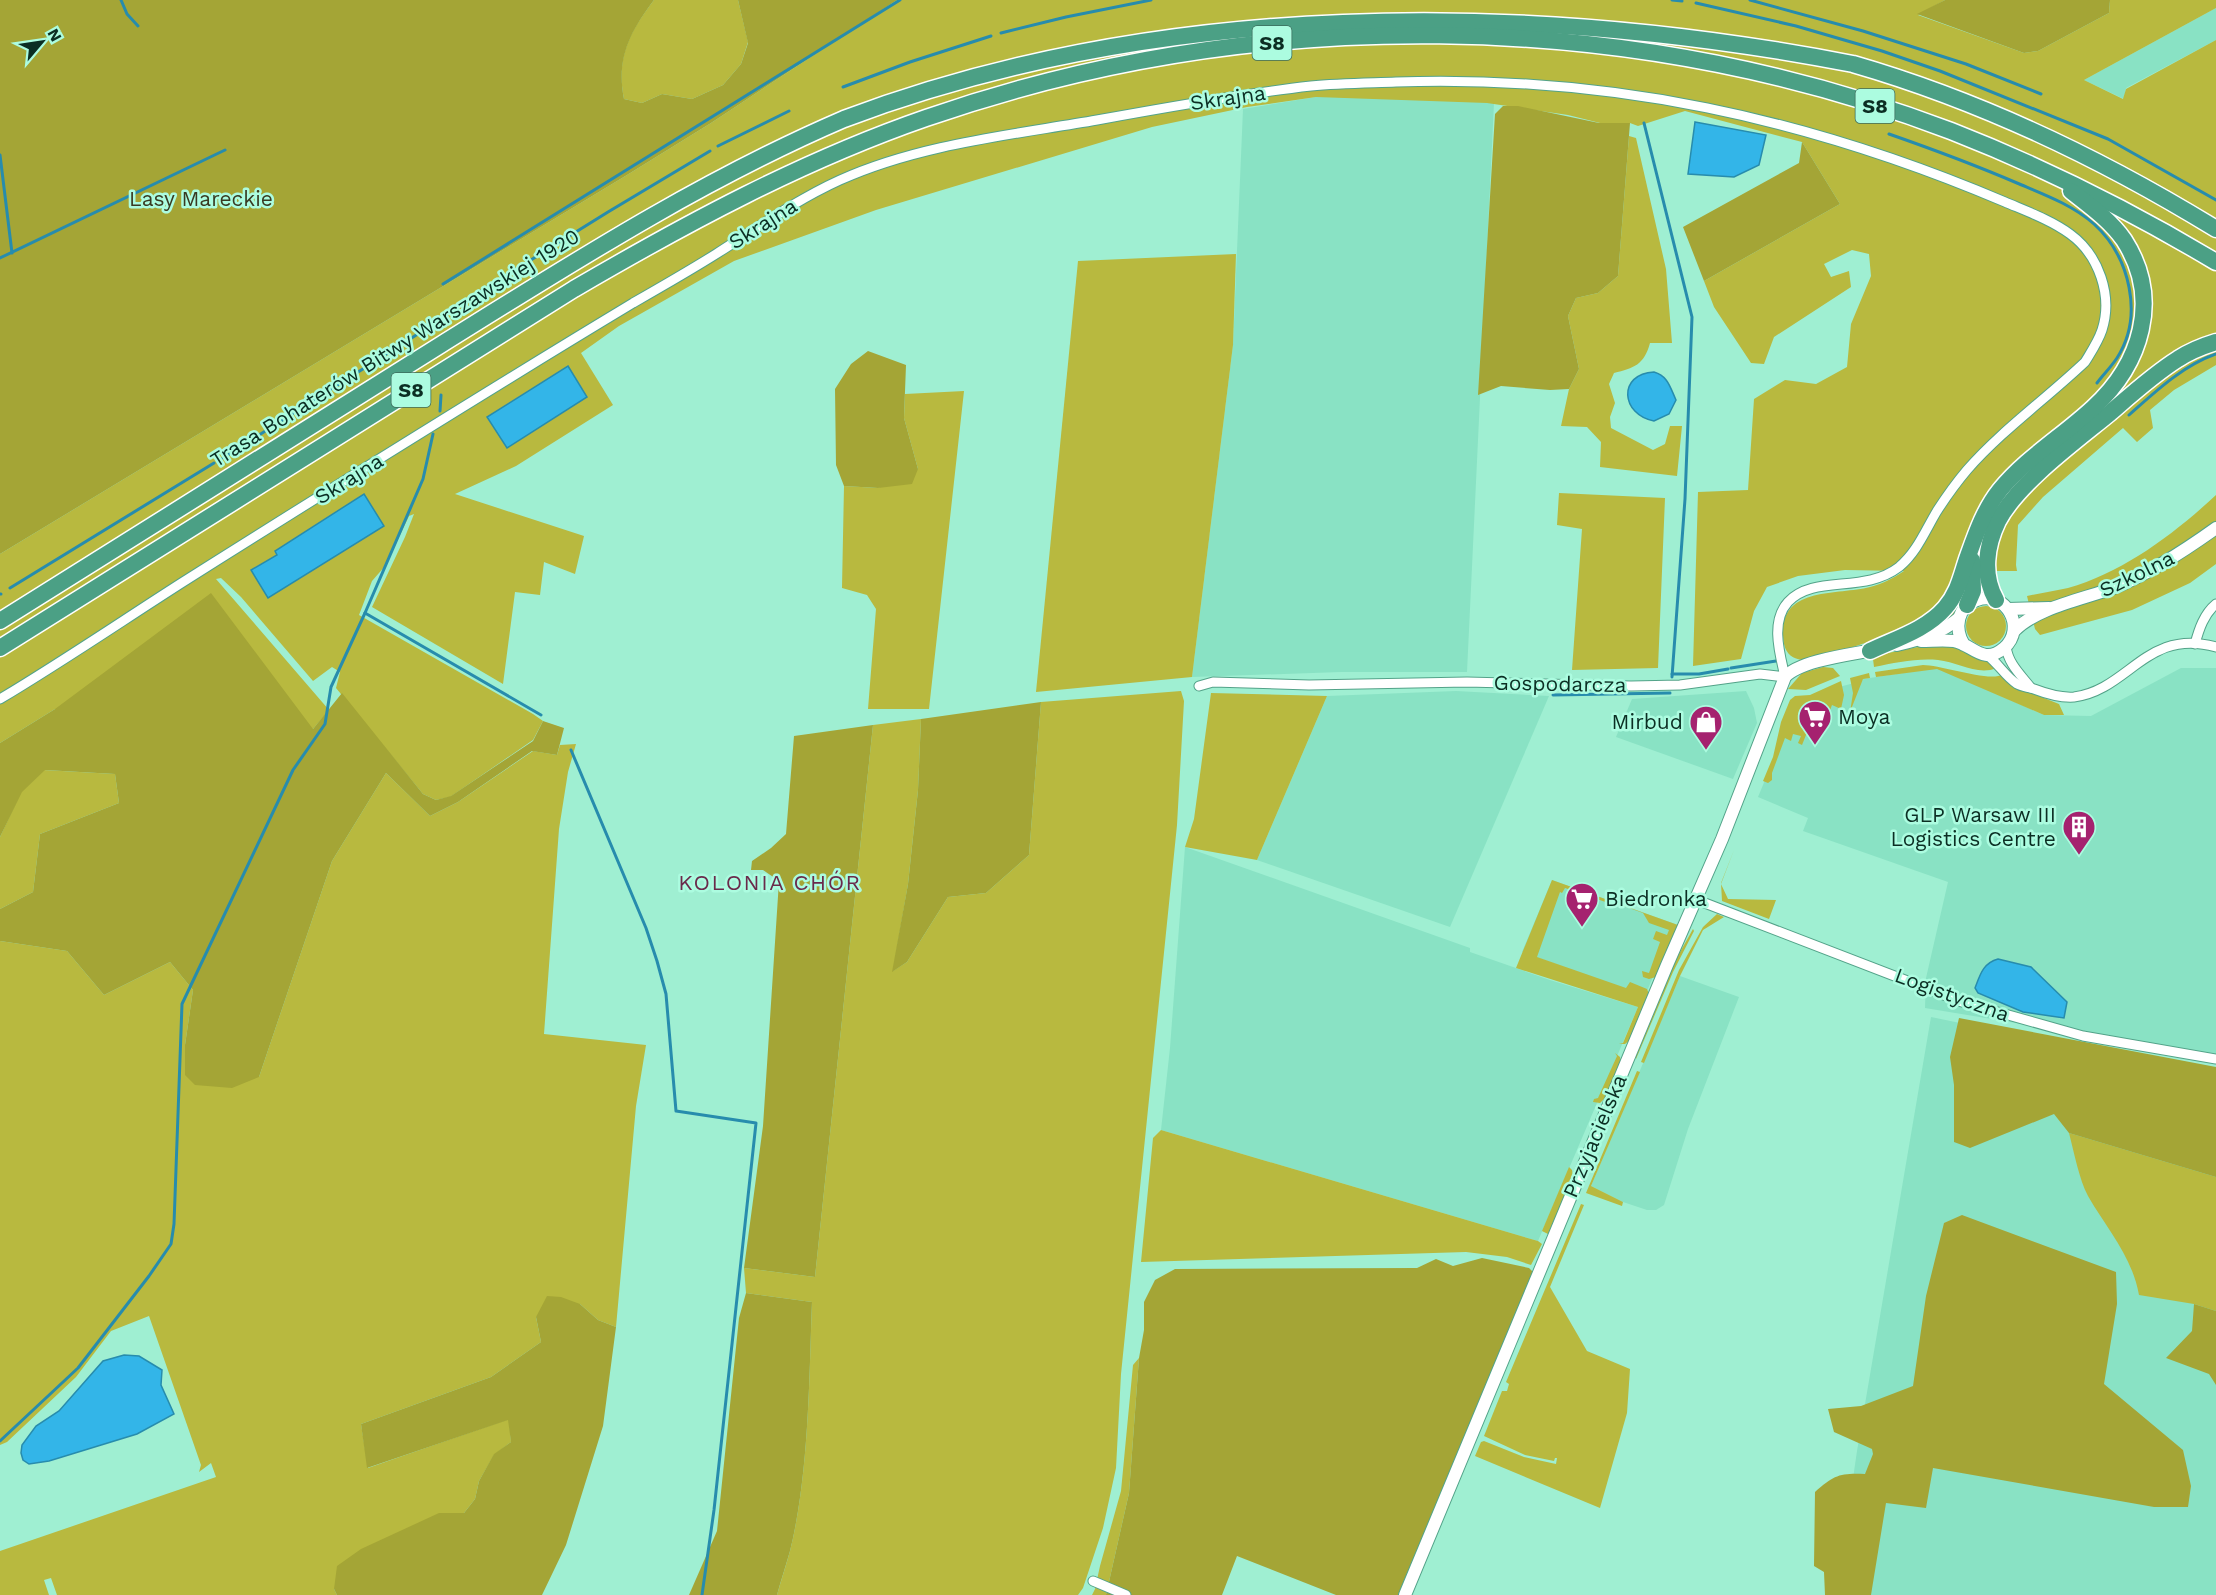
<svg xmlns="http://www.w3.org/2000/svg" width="2216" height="1595" font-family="'Work Sans',sans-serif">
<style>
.built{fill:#89e2c4}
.green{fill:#b8b93f}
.forest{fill:#a4a536}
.water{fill:#33b5e8;stroke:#278cad;stroke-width:1.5}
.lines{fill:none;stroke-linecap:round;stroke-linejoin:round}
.stream{stroke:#278cad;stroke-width:3}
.minor-casing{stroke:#53a389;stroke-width:11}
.tertiary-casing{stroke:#53a389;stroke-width:14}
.motorway-casing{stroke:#fff;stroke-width:19}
.minor{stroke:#fff;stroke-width:9}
.tertiary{stroke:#fff;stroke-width:12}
.motorway{stroke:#4ba085;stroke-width:16}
.labels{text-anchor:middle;stroke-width:5;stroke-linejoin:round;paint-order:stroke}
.shield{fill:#acfce0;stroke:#3b6c5c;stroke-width:1.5}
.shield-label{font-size:20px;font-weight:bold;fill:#0b2e23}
.street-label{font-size:21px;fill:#0b2e23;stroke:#acfce0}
.park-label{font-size:21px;fill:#393a22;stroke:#acfce0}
.poi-label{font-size:21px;fill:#0b2e23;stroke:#acfce0;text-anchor:start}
.neighbourhood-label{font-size:22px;letter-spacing:1.5px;fill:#6a2a4b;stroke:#acfce0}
</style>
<rect width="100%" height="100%" fill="#9fefd2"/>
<!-- built -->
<g class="built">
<polygon points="2216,8 2216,40 2126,88 2124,99 2084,80"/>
<polygon points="1412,91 1494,103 1467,672 1341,672 1192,677 1233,345 1243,109 1316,97"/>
<polygon points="1937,668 2044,715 2091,716 2181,668 2216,668 2216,1056 1925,1008 1926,978 1948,882 1803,831 1808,818 1758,797 1780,744 1796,714 1839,687 1862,681 1863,679"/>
<polygon points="1456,691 1549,696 1450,927 1257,860 1327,696"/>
<polygon points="1746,691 1754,708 1757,723 1733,779 1616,737 1632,699"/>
<polygon points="1185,847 1470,948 1470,952 1550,980 1638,1007 1538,1241 1161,1130 1170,1048"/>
<polygon points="1552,880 1675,924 1645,996 1522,952"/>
<polygon points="1680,976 1739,997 1688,1129 1664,1205 1656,1210 1647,1210 1623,1202 1591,1186"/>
<polygon points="1931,1017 2216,1076 2216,1595 1836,1595 1857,1451"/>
</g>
<!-- green -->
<g class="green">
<path d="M654,0h84l10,42 -7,22 -18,21 -31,14 -30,-5 -20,9 -18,-4c-8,-42 5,-66 30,-99z"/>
<path d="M897,0h1048l-27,15 106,38 14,-2 71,-38 1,-13h106v8l-132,72 39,19 3,-10 90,-49v325l-42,25 -24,20 3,18 -16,14 -14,-14 -80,69 -25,28 -2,40 1,6h-47c1,27 -11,42 -33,57l6,-23 -48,28 -57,19 -35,8c-10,-1 -17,-6 -19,-16 -10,-59 51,-48 86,-57 12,-3 24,-9 34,-16l-59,-1 -47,6 -31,11 -13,24 -13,48 -48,7 5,-174 50,-2 6,-91 31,-19 31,4 31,-17 4,-43 20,-48 -2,-22 -17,-4 -28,14 7,13 18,-6 2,16 -77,50 -10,27 -13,-1 -37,-56 -10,-26 136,-77 -38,-62 -117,-31 -47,15 -8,-3h-30l-32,-8 -81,-12 -171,-6 -69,10 -95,20 -276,83 -142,51 -115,65 -38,27 32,52 -97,61 -61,28 129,42 -9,38 -31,-12 -4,33 -25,-3 -12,92 -131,-77 33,-70 9,-23 -5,2 -23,49 -14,16 -13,34 174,99 10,7 -10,19 -83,57 -14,3 -13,-6 -87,-106 4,-16 -8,-5 -19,14 -72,-84 -20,-19 -5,1 113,131 -16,19 -258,-20 -55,34v-189l627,-379 84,-52z"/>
<path d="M1629,136l7,2 30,131 6,74h-22c-6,22 -16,25 -36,30l-5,11 6,19 -5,14 1,11 42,22 12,-6 5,-18h12l-5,50 -77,-9 1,-25 -14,-15 -26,-1 8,-37 10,-20 -11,-53 8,-18 22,-5 20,-17z"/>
<polygon points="1236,254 1233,345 1192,677 1036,692 1078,261"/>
<polygon points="964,391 929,709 868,709 876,609 867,595 842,588 844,486 878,488 918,469 904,418 905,394"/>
<polygon points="1559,493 1665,498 1658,668 1572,670 1582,529 1557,525"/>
<path d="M2216,495v69l-26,19 -58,27 -92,25 -5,-6 -8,-33c14,-3 28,-5 41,-8 56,-16 106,-54 148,-93z"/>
<circle cx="1986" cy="626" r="20"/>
<path d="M1949,644l36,15 12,9c-20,8 -39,-6 -59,-8 -22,-2 -43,3 -64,7l-1,-8 5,-4 50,-10z"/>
<path d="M1923,665c19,0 68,18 80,9l23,17 33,13 5,11h-20l-107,-46 -61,8 -1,-5z"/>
<polygon points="1823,667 1833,668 1840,676 1806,690 1788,689 1802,673"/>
<polygon points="1869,673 1870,678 1863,679 1850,712 1853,693 1850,678"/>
<polygon points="1841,681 1844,695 1841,709 1832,705 1827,718 1814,713 1812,719 1820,722 1814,732 1808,730 1802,745 1798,743 1801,736 1793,734 1791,741 1785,738 1772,773 1772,780 1768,783 1763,781 1773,757 1781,722 1790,700 1795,696 1810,695"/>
<path d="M1181,691l3,10 -7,124 -56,549 -5,94 -13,60 -20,60 -5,7h-301c4,-15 9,-29 13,-44 19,-77 19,-170 22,-249l-66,-9 -2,-25 71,9 58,-552 48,-6 -3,71 -10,94 -15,87 14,-9 41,-65 38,-4 43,-38 12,-153z"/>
<polygon points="1211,693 1327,696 1257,860 1185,847 1194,819"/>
<polygon points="576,744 568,772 559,829 544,1034 646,1045 636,1106 616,1327 598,1320 580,1304 536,1317 541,1342 491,1377 361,1424 368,1468 509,1419 511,1442 494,1455 479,1481 475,1499 464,1513 439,1514 334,1589 337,1595 57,1595 51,1578 44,1580 49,1595 0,1595 0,1551 216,1477 211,1463 199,1472 201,1465 149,1316 111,1331 76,1377 7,1442 0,1445 0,941 67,951 104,995 170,962 193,990 185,1045 185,1075 259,1077 332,861 386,773 430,816 458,802 533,751 557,755 560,745"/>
<polygon points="44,770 115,774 119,803 40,834 33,892 0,909 0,837 21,792"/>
<polygon points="1734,850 1721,884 1728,899 1776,900 1769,919 1722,901 1721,883"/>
<polygon points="1552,880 1678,925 1656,977 1649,979 1643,977 1642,971 1649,973 1660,942 1653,939 1656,931 1667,935 1669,930 1649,923 1643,913 1618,904 1617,906 1565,888 1562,893 1560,892 1537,957 1626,988 1630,982 1647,989 1649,994 1630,1040 1625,1044 1619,1044 1623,1043 1638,1007 1516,968"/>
<polygon points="1717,914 1724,917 1703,930 1680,976 1644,1063 1641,1062 1679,970 1703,927"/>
<polygon points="1693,929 1694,931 1673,972 1636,1059 1636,1053 1675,961"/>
<polygon points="1615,1053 1620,1057 1621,1062 1605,1098 1600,1103 1593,1102 1594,1099 1598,1098 1617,1056"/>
<polygon points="1637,1071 1640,1072 1591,1186 1623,1202 1622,1206 1586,1193"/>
<polygon points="1161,1130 1538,1241 1542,1244 1531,1265 1507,1257 1466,1252 1141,1262 1153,1138"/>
<path d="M2069,1133l147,44v134l-22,-7 -55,-9c-7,-39 -32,-66 -51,-99 -9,-17 -14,-44 -19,-63z"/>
<polygon points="1569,1167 1572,1170 1573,1176 1548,1234 1542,1231"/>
<polygon points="1581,1204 1584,1205 1550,1287 1587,1351 1630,1369 1627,1413 1600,1508 1475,1456 1481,1442 1484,1441 1524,1457 1556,1464 1557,1458 1555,1458 1554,1461 1525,1455 1484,1436 1502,1391 1507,1391 1509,1384 1506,1382"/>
<polygon points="1144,1330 1139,1358 1129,1493 1106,1595 1092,1595 1095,1589 1100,1566 1121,1491 1133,1365 1139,1358"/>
</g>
<!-- forest -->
<g class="forest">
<path d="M0,0h654c-24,32 -38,58 -30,99l18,4 20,-9 30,5 31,-14 18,-21 7,-21 -10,-43h159l-186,123 -84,52 -627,379z"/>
<polygon points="1945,0 2110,0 2109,13 2038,51 2024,53 1917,14"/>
<polygon points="1503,106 1518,106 1599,123 1630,123 1618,276 1598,293 1576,298 1568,316 1579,369 1569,389 1550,390 1501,386 1478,395 1495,114"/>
<polygon points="1802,142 1840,204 1704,281 1683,227 1799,163"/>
<polygon points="868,351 906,365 904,418 918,469 912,484 878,488 844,486 836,465 835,389 851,364"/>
<polygon points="211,593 313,729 342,693 423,794 436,800 451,796 533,741 543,721 564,728 557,755 532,751 458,802 430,816 386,773 332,861 259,1077 232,1088 195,1085 185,1075 185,1045 193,990 170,962 104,995 67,951 0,941 0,909 33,892 40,834 119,803 115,774 45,770 22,792 0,837 0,743 55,709"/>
<polygon points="1041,702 1029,855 986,893 948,897 907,962 892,972 908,884 918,790 921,719"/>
<polygon points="873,725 815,1277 744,1268 763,1126 779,881 763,870 751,870 752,861 771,848 786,834 794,736"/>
<polygon points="1959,1018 2216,1067 2216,1177 2069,1133 2054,1114 1970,1148 1954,1142 1954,1085 1950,1057"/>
<path d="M1962,1215l154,57 1,32 -13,80 79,66 8,36 -3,21h-34l-221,-39 -7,40 -40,-5 -15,92h-46l-1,-23 -10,-6 1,-74c19,-17 25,-19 50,-18l8,-20 -1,-5 -38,-17 -6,-23 33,-3 52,-20 13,-90 18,-73z"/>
<polygon points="1482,1258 1529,1268 1533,1272 1398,1595 1336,1595 1237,1556 1222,1595 1106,1595 1129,1493 1139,1358 1144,1330 1144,1302 1155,1280 1175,1269 1417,1268 1436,1259 1453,1266"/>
<path d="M746,1293l66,9c-3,79 -3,172 -22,249 -4,14 -9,29 -13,44h-88l28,-64 22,-213z"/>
<polygon points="547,1296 561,1297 580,1304 598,1320 616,1327 603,1426 566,1545 542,1595 337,1595 334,1589 337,1566 361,1549 439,1513 464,1513 475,1499 479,1481 494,1454 511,1442 508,1420 367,1468 361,1424 491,1377 541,1342 536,1317"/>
<polygon points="2194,1304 2216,1311 2216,1385 2209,1374 2166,1358 2192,1331"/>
</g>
<!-- water -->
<g class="water">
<polygon points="1695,122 1766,135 1759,165 1734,177 1688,174"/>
<polygon points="568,366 587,397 507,448 487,417"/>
<path d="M1654,372c14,4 16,15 22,28l-7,14 -15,7c-33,-6 -37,-47 0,-49z"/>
<polygon points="364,494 384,526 268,598 251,570 277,555 275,551"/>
<path d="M1998,959l33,8 36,35 -3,16 -41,-6 -45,-19 -3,-5c5,-13 8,-25 23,-29z"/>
<polygon points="124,1355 139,1356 162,1370 161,1385 174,1414 137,1434 49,1461 29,1464 23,1460 21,1453 22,1445 36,1426 59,1411 103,1361"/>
</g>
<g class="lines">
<!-- stream -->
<g class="stream">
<polyline points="121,0 127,14 138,26"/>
<polyline points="1672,0 1682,1"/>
<polyline points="1750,0 1863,31 1966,64 2041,94"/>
<polyline points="1696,3 1796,26 1882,51 1940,71 2108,139 2216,200"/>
<polyline points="1001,33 1066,17 1151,0"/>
<polyline points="843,87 910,62 991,36"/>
<polyline points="1644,123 1692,317 1685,499 1672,677"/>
<path d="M1889,134c43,15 86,31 128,49 26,11 56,22 77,41 36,33 50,92 23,134 -6,9 -14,17 -20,25"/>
<polyline points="718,146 789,111"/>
<polyline points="0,155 12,253"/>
<polyline points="0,258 225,150"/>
<polyline points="443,284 900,0"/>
<polyline points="468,299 608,212 710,151"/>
<polyline points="440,411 441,395"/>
<path d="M2129,415c26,-23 53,-49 87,-61"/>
<polyline points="433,434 423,479 365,613 541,715"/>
<polyline points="223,458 432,325 460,304"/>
<polyline points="10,588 214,463"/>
<polyline points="0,594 1,594"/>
<polyline points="1731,668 1776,661"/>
<polyline points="1672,674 1699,674 1728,669"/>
<polyline points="1553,695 1670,693"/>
<polyline points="571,750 646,928 657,961 666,994 676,1111 756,1123 714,1510 702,1595"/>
<polyline points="0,1441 78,1368 149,1276 171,1244 174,1224 182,1004 293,770 325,724 331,687 365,613"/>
</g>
<!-- minor casing -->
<g class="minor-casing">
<g id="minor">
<path d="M2195,644c4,-15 9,-30 21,-40"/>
<path d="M2006,646c2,18 15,29 25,42"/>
<path d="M1987,655c11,8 18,21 30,29 5,3 11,3 17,5 13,5 26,9 40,8 55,-7 73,-70 142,-50"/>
<path d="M0,699c62,-37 122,-78 183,-117 149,-94 299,-188 450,-279 28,-16 56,-32 83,-49 41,-26 80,-54 124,-74 80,-36 172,-45 257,-60 71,-13 143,-26 214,-34 28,-3 57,-3 85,-4 215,-7 411,36 609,120 21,9 46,18 65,32 29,21 43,62 32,96 -4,12 -11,22 -17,32 -38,36 -84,69 -118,108 -11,13 -21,27 -30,41 -12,20 -20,41 -38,56 -35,27 -85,7 -111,35 -18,20 -8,52 -3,75l-25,-3 -80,11 -49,1 -164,-4 -158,3 -96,-3 -14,4"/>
<polyline points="1697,900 1962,1002 2083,1036 2216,1059"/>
<polyline points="1093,1581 1126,1595"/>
</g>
</g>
<!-- tertiary casing -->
<g class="tertiary-casing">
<g id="tertiary">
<polyline points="2008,609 2049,608"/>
<path d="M2014,631c23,-24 71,-32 102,-44 36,-15 68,-36 100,-59"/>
<path d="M1921,641c11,0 22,-1 33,0 18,3 29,25 50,7 23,-20 2,-58 -27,-48 -20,6 -23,29 -13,45"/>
<path d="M1897,645c22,-5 45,-12 62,-27"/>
<path d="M1405,1595l262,-630 55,-126 63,-162c15,-17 70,-23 93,-28"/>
</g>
</g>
<!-- motorway casing -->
<g class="motorway-casing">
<g id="motorway">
<path d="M1996,600c-14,-25 -10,-54 2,-79 20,-38 78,-80 112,-108 22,-19 44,-39 68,-54 12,-8 25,-13 38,-17"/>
<polyline points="1967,605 1973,591 1972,560"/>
<path d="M0,621c147,-92 294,-185 442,-277 130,-81 260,-164 402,-225 316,-119 679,-119 1009,-55 128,37 249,95 363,165"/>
<path d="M0,648l574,-359c113,-66 228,-128 352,-171 329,-114 699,-111 1025,13 92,36 180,80 265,131"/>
<path d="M1870,651c25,-12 56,-21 75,-43 13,-15 16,-31 22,-49 9,-25 17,-49 33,-69 26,-32 63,-54 93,-82 48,-44 69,-109 31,-168 -14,-20 -34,-34 -53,-49"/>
</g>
</g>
<!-- minor -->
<use href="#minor" class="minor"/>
<!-- tertiary -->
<use href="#tertiary" class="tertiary"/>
<!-- motorway -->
<use href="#motorway" class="motorway"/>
</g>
<!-- icons -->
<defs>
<g id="supermarket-pin" transform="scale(1.725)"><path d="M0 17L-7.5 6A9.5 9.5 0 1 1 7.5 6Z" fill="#a5226f" stroke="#acfce0"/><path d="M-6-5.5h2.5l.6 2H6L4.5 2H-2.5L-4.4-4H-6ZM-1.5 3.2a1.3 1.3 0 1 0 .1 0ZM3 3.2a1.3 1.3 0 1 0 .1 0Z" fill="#fff"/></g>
<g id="shop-pin" transform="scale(1.725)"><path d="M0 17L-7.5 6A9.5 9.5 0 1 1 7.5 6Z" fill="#a5226f" stroke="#acfce0"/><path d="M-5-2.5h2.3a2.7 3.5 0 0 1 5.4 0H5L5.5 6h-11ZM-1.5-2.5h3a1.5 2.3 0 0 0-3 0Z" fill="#fff"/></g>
<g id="building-pin" transform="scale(1.725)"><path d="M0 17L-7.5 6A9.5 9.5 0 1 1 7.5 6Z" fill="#a5226f" stroke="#acfce0"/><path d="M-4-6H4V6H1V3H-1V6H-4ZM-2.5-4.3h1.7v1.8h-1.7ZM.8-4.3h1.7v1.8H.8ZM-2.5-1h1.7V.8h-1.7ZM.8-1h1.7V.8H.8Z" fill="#fff"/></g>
</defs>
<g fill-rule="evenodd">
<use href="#supermarket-pin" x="1815" y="717"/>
<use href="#shop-pin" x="1706" y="722"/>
<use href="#building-pin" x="2079" y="827"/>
<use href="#supermarket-pin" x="1582" y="899"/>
</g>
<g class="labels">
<!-- shield labels -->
<g class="shield">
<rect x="1252.5" y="26" width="39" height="34" rx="4.5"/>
<rect x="1855.5" y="89" width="39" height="34" rx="4.5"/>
<rect x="391.5" y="373" width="39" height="34" rx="4.5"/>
</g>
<g class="shield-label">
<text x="1272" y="50">S8</text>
<text x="1875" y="113">S8</text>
<text x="411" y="397">S8</text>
</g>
<!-- street labels -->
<g class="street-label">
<text transform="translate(1228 98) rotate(-8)" y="7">Skrajna</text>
<text transform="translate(763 224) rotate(-32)" y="7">Skrajna</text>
<text transform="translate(395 348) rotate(-32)" y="7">Trasa Bohaterów Bitwy Warszawskiej 1920</text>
<text transform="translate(349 479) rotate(-32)" y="7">Skrajna</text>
<text transform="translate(2137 574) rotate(-26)" y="7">Szkolna</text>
<text transform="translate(1560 684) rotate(1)" y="7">Gospodarcza</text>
<text transform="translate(1952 995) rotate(20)" y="7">Logistyczna</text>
<text transform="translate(1595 1136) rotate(-67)" y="7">Przyjacielska</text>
</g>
<!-- park labels -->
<g class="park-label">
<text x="201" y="206">Lasy Mareckie</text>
</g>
<!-- poi labels -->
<g class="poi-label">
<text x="1838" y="724">Moya</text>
<text x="1683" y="729" text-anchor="end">Mirbud</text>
<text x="2056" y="822" text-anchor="end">GLP Warsaw III<tspan x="2056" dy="24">Logistics Centre</tspan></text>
<text x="1605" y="906">Biedronka</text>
</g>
<!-- neighbourhood labels -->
<g class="neighbourhood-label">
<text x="770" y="890">KOLONIA CHÓR</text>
</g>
</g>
<!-- north arrow -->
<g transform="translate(42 42) rotate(61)" stroke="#acfce0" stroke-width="4.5" paint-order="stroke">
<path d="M0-4.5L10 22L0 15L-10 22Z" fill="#0b2e23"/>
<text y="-9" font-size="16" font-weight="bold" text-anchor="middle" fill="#0b2e23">N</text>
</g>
</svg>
